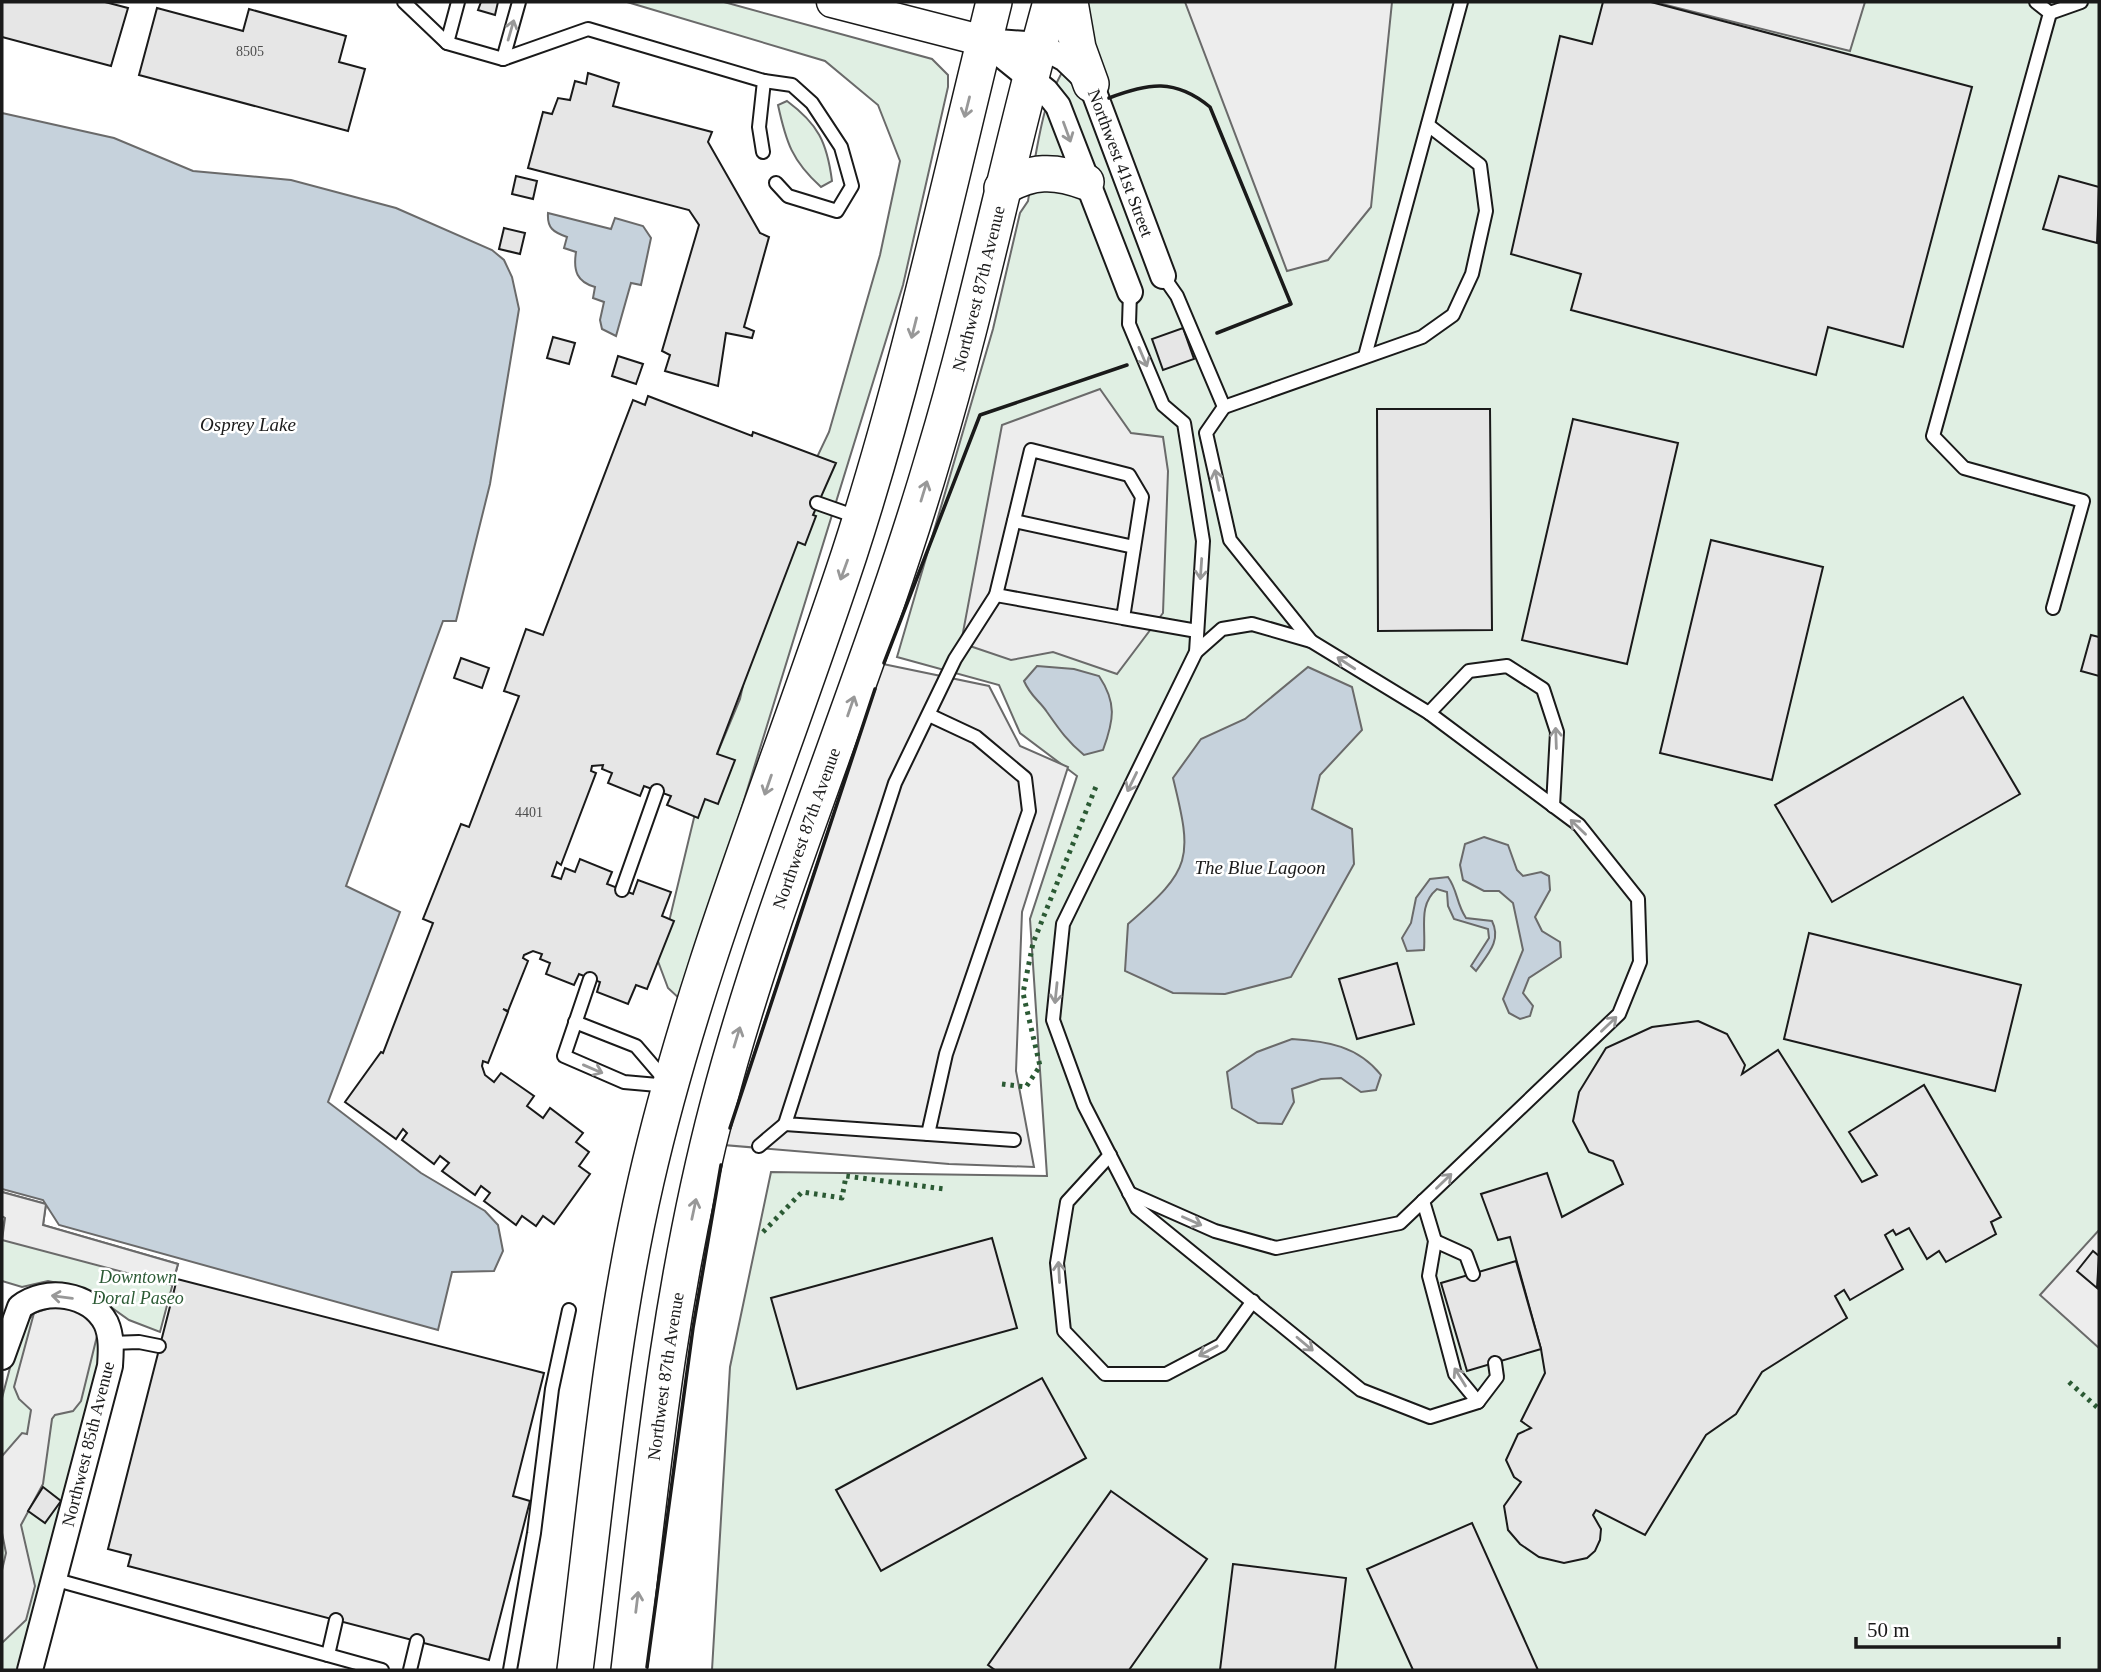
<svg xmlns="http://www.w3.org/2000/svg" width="2101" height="1672" font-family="Georgia,serif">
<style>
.green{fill:#e0efe3;stroke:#6a6a6a;stroke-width:2}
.parking{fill:#ededed;stroke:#6a6a6a;stroke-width:2}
.water{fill:#c6d2dc;stroke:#6a6a6a;stroke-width:2}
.building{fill:#e6e6e6;stroke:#1a1a1a;stroke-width:2}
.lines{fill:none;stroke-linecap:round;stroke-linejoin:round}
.service-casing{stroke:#1a1a1a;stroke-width:16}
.minor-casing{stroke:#1a1a1a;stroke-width:28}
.tertiary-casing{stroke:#1a1a1a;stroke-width:33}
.secondary-casing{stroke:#1a1a1a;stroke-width:38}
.service{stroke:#fff;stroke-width:12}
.minor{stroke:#fff;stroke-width:24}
.tertiary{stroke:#fff;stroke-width:30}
.secondary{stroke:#fff;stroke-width:35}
.hedge{stroke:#2b5a34;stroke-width:5;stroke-dasharray:3.5 5;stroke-linecap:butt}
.wall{stroke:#1a1a1a;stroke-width:3.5}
.oneway{stroke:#989898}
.labels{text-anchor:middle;stroke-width:5;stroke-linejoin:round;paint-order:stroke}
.number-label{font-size:14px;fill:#4d4d4d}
.street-label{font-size:18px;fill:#1a1a1a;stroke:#fff}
.park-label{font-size:18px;font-style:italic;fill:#2b5a34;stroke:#fff}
.water-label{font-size:19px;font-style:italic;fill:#1a1a1a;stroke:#fff}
</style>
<rect width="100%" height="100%" fill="#fff"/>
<!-- green -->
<g class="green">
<polygon points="627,2 724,2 932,59 948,75 948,87 903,285 682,1001 668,988 656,956 667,930 699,797 740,699 772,552 829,432 880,255 900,161 878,105 825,61"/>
<path d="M1088,2h1011v1668h-1387l18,-303 41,-195 276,4 -17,-257 47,-143 -57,-43 -21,-48 -102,-28 96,-328 27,-116 8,-12c5,-29 9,-61 17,-90 11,-39 42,-68 43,-109z"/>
<path d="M787,101c31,23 40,41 45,80l-11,6c-29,-26 -35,-45 -43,-82z"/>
<polygon points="2,1192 46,1204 43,1225 178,1264 160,1332 129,1320 91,1293 68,1285 48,1281 22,1287 2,1281 2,1231 5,1218 2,1216"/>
<polygon points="40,1309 96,1324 103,1353 18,1670 2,1670 2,1398 21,1326"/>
</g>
<!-- parking -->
<g class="parking">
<polygon points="1185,2 1392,2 1371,207 1328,260 1287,271"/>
<polygon points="1654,2 1865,2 1850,51"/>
<polygon points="1100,389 1131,433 1163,437 1168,471 1163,613 1117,674 1053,652 1011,660 961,643 1002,425"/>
<polygon points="883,664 989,686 1020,746 1068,767 1022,912 1016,1071 1034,1167 949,1164 724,1145"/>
<polygon points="2,1192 46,1204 43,1225 178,1264 172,1285 2,1240 5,1218 2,1216"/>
<polygon points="2099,1230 2099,1348 2040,1295"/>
<polygon points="56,1306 77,1310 99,1328 81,1401 73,1411 55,1415 52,1419 43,1484 21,1525 35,1586 26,1620 2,1643 2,1570 6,1553 2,1533 2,1456 22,1433 27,1434 31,1410 19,1399 14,1387 34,1313"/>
</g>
<!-- water -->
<g class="water">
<polygon points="2,113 114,138 193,171 291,180 396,208 492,250 504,260 512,277 519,309 490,484 456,621 443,621 346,886 400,912 328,1102 421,1173 485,1211 498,1225 503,1251 494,1271 452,1272 438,1330 59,1225 43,1200 2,1189"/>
<path d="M548,213l63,16 4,-11 28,8 8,12 -10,47 -10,-2 -15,53 -14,-7 -2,-9 4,-18 -11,-4 2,-11c-18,-5 -22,-16 -19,-35l-12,-4 3,-11c-14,-5 -20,-9 -19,-24z"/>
<path d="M1037,666l37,3 25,7c18,27 15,44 4,74l-19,5c-17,-14 -25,-26 -37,-43 -8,-12 -16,-15 -23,-31z"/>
<path d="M1308,667l44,20 10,43 -42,45 -8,34 40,20 2,35 -63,113 -66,17 -52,-1 -48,-22 3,-47c64,-55 65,-65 45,-146l28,-39 44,-20z"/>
<polygon points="1484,837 1508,845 1517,870 1523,876 1541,872 1549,876 1550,890 1535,917 1542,931 1560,942 1561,957 1529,978 1523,993 1533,1006 1530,1016 1520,1019 1509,1013 1503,999 1523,950 1513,903 1499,891 1484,891 1463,880 1460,865 1465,844"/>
<path d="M1448,877c10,14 8,26 18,41l26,3c10,20 -5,34 -16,50l-5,-5 18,-28 -1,-9 -34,-10 -6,-13 -1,-14 -10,-3c-19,16 -11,38 -13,61l-17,1 -5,-13 9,-15 5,-25 14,-19z"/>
<path d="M1292,1039c35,2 66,7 89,36l-5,15 -15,2 -20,-14 -20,1 -29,10 2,13 -12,22 -24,-1 -26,-15 -5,-36 30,-20z"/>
</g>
<!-- building -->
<g class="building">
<polygon points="2,2 105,2 128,8 111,66 2,37"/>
<polygon points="481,2 498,2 495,15 478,10"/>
<polygon points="1603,2 1651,2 1972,87 1903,347 1828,327 1816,375 1571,310 1581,274 1511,254 1560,36 1592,44"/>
<polygon points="157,8 243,31 249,9 346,36 339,62 365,69 348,131 139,75"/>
<polygon points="588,73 619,83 613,106 712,132 708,142 760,233 769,237 744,327 754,331 752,338 726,333 718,386 665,371 670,355 662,351 699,225 689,210 528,168 543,112 552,114 558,98 570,100 575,81 586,84"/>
<polygon points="516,176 537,181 533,199 512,194"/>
<polygon points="2059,176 2099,187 2097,243 2043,229"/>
<polygon points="504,228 525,233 520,254 499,249"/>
<polygon points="1183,328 1194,359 1163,370 1152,339"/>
<polygon points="553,337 575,343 569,364 547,358"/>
<polygon points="618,356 643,364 636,384 612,376"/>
<polygon points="648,396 752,436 753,432 836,463 813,515 816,516 805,545 798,542 717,754 735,760 718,804 705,799 698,818 667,805 671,796 644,786 640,796 608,783 612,773 602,769 603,765 592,766 591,771 596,773 561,865 557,862 552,876 561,879 565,868 575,872 580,859 612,872 607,884 633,894 638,880 671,892 662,916 674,921 647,989 636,985 628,1004 597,992 600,982 579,974 574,985 546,974 550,963 540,959 542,954 533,951 524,955 523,958 528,961 508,1011 503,1009 508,1012 488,1063 483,1061 482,1066 485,1075 494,1082 501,1073 534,1096 527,1106 543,1118 550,1108 583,1133 576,1142 589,1152 579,1166 590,1174 554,1224 543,1216 536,1226 522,1216 516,1225 484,1201 490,1193 481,1186 475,1195 442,1171 449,1163 440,1156 434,1164 402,1140 407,1133 403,1129 396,1139 345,1102 381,1052 383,1053 433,923 423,919 461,824 469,827 519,696 504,691 526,629 543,635 633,400 645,405"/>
<polygon points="1377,409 1490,409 1492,630 1378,631"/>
<polygon points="1573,419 1678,443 1627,664 1522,640"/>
<polygon points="1711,540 1823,567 1772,780 1660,753"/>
<polygon points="2091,635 2099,637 2099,676 2081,671"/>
<polygon points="461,658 489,668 482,688 454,678"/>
<polygon points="1963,697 2020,794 1832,902 1775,805"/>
<polygon points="1809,933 2021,985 1995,1091 1784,1039"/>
<polygon points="1397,963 1414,1024 1357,1039 1339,979"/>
<polygon points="1698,1021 1727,1034 1745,1065 1742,1074 1778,1050 1862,1182 1877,1175 1849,1132 1924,1085 2001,1217 1991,1222 1996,1234 1946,1262 1939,1251 1927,1259 1909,1228 1896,1235 1893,1230 1885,1235 1903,1269 1850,1300 1844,1290 1835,1296 1847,1318 1762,1372 1736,1414 1706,1435 1645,1535 1596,1510 1593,1515 1601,1529 1600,1540 1595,1551 1587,1558 1564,1563 1539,1557 1520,1544 1508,1530 1504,1506 1521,1482 1514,1477 1506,1460 1518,1434 1531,1428 1521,1421 1545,1373 1541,1349 1510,1237 1498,1240 1481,1194 1547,1173 1562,1217 1623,1184 1613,1161 1589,1152 1573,1121 1579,1092 1606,1048 1652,1027"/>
<polygon points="992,1238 1017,1328 797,1389 771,1298"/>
<polygon points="2093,1251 2099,1256 2097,1288 2077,1271"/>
<polygon points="1516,1261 1541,1349 1467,1371 1441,1283"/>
<polygon points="177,1279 544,1373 513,1496 530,1501 489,1660 128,1566 131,1555 108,1549"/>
<polygon points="1042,1378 1086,1458 881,1571 836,1490"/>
<polygon points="43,1487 61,1501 45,1523 28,1511"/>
<polygon points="1111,1491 1207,1559 1129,1670 995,1670 988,1665"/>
<polygon points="1472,1523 1538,1670 1413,1670 1367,1569"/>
<polygon points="1233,1564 1346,1578 1335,1670 1220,1670"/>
</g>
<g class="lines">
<!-- service casing -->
<g class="service-casing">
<g id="service">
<polyline points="404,2 447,43 503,59 588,29 764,81 759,127 763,152"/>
<polyline points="2036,2 2050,13 1933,436 1964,468 2083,501 2053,608"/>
<polyline points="2050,13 2081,2"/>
<polyline points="447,43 458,2"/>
<polyline points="503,59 519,2"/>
<polyline points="764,81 792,85 812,103 841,147 852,186 837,211 788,196 776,183"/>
<polyline points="1163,276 1177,296 1224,407 1206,433 1230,540 1311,641"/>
<polyline points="1130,292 1129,324 1163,405 1184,423 1203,541 1196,652 1063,924 1053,1020 1084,1105 1137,1208 1361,1390 1430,1417 1478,1402 1455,1374 1429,1276 1435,1241 1423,1201"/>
<polyline points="1365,356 1461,2"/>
<polyline points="1224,407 1422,337 1453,315 1472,274 1486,211 1480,165 1428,125"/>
<polyline points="817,503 857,517"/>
<polyline points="1014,521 1134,547"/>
<polyline points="996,595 955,659 895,783 785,1124 1014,1140"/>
<polyline points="1123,618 996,595 1031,450 1129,475 1142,497 1123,618 1197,631"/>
<polyline points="1429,713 1469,671 1507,666 1543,689 1557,732 1553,806"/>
<polyline points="622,890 657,791"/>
<polyline points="590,979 564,1056 624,1082 669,1086"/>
<polyline points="575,1022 636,1046 666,1081"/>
<polyline points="928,1134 946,1054 1029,811 1025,778 976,737 929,715"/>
<polyline points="759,1146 785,1124"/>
<polyline points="1110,1155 1067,1202 1057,1263 1064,1331 1105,1374 1166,1374 1221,1345 1253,1301"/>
<polyline points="1129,1193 1215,1231 1276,1248 1400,1223 1619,1014 1640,962 1638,899 1579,825 1429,713 1311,641 1252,624 1222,629 1196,652"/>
<polyline points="1435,1241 1466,1255 1473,1274"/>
<polyline points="111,1343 139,1342 159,1346"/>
<polyline points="1478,1402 1497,1377 1495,1363"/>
<polyline points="53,1579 382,1670"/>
<polyline points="328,1655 336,1620"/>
<polyline points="410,1670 417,1641"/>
<polyline points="510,1670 534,1533 552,1389 569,1310"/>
</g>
</g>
<!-- minor casing -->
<g class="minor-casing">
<g id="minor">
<path id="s1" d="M984,41l55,4 26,14 26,25 72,192"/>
<polyline points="984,41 1046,91 1058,106 1130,292"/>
<path d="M2,1357l18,-50c25,-20 70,-14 86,16 6,13 5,29 4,43l-80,304"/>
</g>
</g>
<!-- tertiary casing -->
<g class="tertiary-casing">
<polyline id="tertiary" points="832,2 984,41"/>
</g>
<!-- secondary casing -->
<g class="secondary-casing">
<g id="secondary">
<polyline points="1070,2 1078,48 1091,84"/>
<path d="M1002,188c29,-18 53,-18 84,-6"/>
<path d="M575,1670c21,-163 34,-328 71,-489 49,-214 134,-417 203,-626 59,-181 99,-368 145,-553"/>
<path id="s2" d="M629,1670c22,-190 40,-379 89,-565 58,-221 152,-431 216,-650 45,-149 75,-303 117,-453"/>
</g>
</g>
<!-- service -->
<use href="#service" class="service"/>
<!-- minor -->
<use href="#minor" class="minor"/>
<!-- tertiary -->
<use href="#tertiary" class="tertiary"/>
<!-- secondary -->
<use href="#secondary" class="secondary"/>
<!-- hedge -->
<g class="hedge">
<polyline points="1002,1084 1026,1087 1040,1066 1023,993 1033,943 1097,784"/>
<polyline points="763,1232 802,1192 842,1198 846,1176 944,1189"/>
<polyline points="2069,1382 2099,1409"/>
</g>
<!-- wall -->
<g class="wall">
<path d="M1109,98c39,-15 66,-20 101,9l81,197 -74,29"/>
<polyline points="884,663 980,415 1127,365"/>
<polyline points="730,1128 875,689"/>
<polyline points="647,1667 693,1328 721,1165"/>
</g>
</g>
<!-- one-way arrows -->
<defs><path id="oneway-shaft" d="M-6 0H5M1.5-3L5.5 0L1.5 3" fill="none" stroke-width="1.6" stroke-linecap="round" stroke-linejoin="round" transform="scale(1.75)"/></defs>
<g class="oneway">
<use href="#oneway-shaft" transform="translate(511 30) rotate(-74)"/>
<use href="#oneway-shaft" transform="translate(967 107) rotate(104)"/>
<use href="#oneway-shaft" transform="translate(1067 132) rotate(70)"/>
<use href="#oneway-shaft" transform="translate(914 328) rotate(104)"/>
<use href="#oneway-shaft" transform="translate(1143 357) rotate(67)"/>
<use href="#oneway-shaft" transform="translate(1217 480) rotate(-102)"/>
<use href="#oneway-shaft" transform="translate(924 491) rotate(-73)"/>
<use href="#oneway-shaft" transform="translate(1201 569) rotate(94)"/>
<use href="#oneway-shaft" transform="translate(844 570) rotate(110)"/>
<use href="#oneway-shaft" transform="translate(1346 663) rotate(-147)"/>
<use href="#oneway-shaft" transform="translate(851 706) rotate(-71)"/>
<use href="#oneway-shaft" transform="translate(1556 738) rotate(-92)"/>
<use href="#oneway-shaft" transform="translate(1132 782) rotate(116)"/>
<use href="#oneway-shaft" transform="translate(768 785) rotate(109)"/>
<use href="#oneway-shaft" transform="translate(1578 827) rotate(-136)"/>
<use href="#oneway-shaft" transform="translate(1056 993) rotate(96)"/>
<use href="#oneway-shaft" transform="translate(1609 1024) rotate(-44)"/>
<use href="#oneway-shaft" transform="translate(737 1037) rotate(-73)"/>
<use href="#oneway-shaft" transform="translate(593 1069) rotate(23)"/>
<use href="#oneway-shaft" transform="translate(1444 1181) rotate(-44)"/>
<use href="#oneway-shaft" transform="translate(694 1209) rotate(-78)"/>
<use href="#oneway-shaft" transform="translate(1192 1221) rotate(24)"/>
<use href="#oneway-shaft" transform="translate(1059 1272) rotate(-93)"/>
<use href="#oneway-shaft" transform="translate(62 1297) rotate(-173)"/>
<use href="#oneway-shaft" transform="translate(1305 1344) rotate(40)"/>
<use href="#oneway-shaft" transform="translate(1208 1351) rotate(152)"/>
<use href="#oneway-shaft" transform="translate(1460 1377) rotate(-122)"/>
<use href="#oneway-shaft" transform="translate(637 1602) rotate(-83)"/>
</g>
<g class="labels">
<!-- number labels -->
<g class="number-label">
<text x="250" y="56">8505</text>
<text x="529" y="817">4401</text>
</g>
<!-- street labels -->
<g class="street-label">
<text dy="6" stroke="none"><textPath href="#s1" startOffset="205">Northwest 41st Street</textPath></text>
<text dy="6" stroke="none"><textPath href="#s2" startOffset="1430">Northwest 87th Avenue</textPath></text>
<text dy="6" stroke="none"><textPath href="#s2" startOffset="863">Northwest 87th Avenue</textPath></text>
<text dy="6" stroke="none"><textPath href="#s2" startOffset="296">Northwest 87th Avenue</textPath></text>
<text transform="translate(88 1444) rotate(-76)" y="6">Northwest 85th Avenue</text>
</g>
<!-- park labels -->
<g class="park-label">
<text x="138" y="1283">Downtown<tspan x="138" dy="21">Doral Paseo</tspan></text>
</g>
<!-- water labels -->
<g class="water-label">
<text x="248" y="431">Osprey Lake</text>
<text x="1260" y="874">The Blue Lagoon</text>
</g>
</g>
<!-- border -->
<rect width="2101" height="1672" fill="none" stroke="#1a1a1a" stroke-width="7"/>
<!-- scale -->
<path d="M1856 1637v10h203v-10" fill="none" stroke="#1a1a1a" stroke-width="3.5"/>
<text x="1867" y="1637" font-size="21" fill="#1a1a1a" stroke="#ffffff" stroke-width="5" paint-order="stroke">50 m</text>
</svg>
